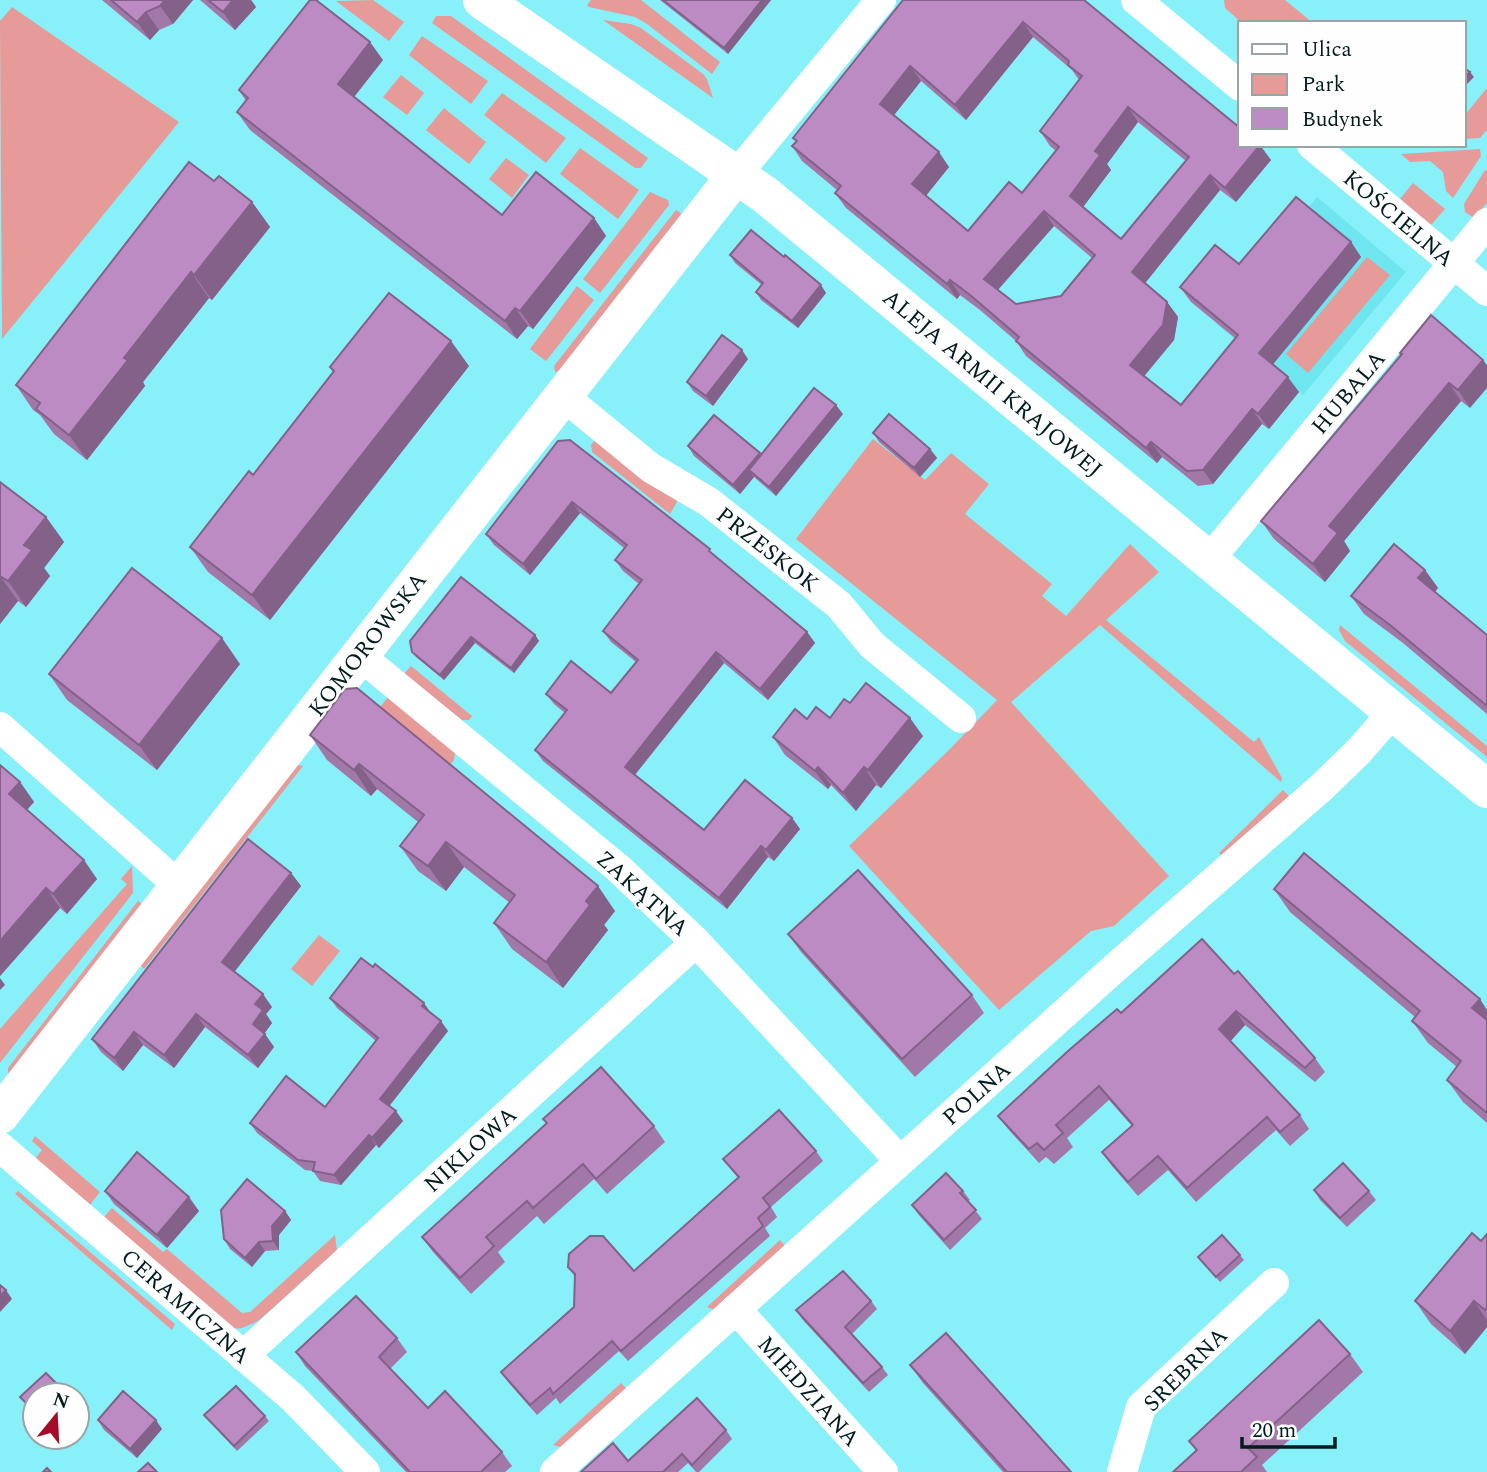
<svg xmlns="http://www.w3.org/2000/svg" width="1487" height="1472" font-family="Spectral,serif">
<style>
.built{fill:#6fe6ef}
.green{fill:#e69b98}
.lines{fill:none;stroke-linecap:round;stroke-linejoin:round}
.street{stroke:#fff;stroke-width:30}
.secondary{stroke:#fff;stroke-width:38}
.wall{fill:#a278a9;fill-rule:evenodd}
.shaded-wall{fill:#846189}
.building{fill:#bc8bc4;stroke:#846189;stroke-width:2;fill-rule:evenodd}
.labels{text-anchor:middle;stroke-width:5;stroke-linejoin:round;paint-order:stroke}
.street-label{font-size:23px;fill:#001c1f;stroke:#fefefe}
</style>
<rect width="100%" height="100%" fill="#88f0f8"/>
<!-- built -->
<polygon class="built" points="1317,197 1406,272 1303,395 1215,323"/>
<!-- green -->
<g class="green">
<polygon points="373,0 404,22 389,41 336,1"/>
<polygon points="591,0 641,0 720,62 712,74 647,24 635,17 589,7 587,5"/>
<polygon points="1224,0 1285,0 1313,23 1242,23 1225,8"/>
<polygon points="12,7 179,122 2,339 0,21"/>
<polygon points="436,16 451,16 648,158 641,168 635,168 432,23"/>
<polygon points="603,20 631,24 641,28 703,74 707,79 713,98"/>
<polygon points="422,36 488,81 471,104 409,55"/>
<polygon points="401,75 424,93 407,115 383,97"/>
<polygon points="1487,88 1487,130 1480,138 1464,139 1464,116"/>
<polygon points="502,93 566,138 546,163 484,115"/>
<polygon points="444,108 486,142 469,164 426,130"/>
<polygon points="580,148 639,190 618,219 560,174"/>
<polygon points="1480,149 1481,156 1453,198 1446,191 1443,172 1430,161 1410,162 1401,154"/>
<polygon points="506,158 529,175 512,198 489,179"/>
<polygon points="1485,170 1487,171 1487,203 1474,218 1465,212 1464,204"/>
<polygon points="1413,183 1445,209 1431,225 1400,199"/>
<polygon points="650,192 668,200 669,205 600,293 583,279"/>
<polygon points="676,210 682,214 559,371 555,372 554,366"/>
<polygon points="1367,257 1390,275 1308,373 1286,354"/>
<polygon points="577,286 594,300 546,361 530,349"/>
<polygon points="597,438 676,495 677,502 670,514 592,452 591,445"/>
<polygon points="873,439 925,480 951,453 989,484 965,514 1052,584 1042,596 1066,616 1130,544 1159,572 1106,620 1254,742 1259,737 1282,778 1281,782 1100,625 1011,702 1169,876 1114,926 1091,931 999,1010 849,846 949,750 997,700 796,539"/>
<polygon points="1340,625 1487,746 1487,757 1345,641 1339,630"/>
<polygon points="411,666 472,716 469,720 462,720 404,674"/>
<polygon points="388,697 455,752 454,760 446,770 374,706 381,706"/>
<polygon points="291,764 303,766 144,969 140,965"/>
<polygon points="1283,790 1290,797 1223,856 1219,853"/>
<polygon points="132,866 133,893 0,1063 0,1029 127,884 121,879"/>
<polygon points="138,901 144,905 8,1076 8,1068"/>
<polygon points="319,935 340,951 312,986 291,969"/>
<polygon points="35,1136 100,1192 89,1206 34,1160 42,1150 32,1141"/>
<polygon points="18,1191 175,1324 172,1330 15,1194"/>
<polygon points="112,1208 163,1252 167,1249 242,1313 250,1312 335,1235 337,1251 258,1321 242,1328 232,1329 103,1218"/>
<polygon points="780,1240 786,1247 715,1310 707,1307"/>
<polygon points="621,1383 627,1389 561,1447 553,1445"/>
</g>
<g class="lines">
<!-- street -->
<g class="street">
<polyline points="1136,0 1240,86"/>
<polyline points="1312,145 1487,291"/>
<polyline points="736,175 881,0"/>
<polyline points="560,398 573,404 651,468 709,502 839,605 872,645 961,718"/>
<polyline points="1209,560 1487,223"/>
<polyline points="359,655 618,868 696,942 900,1161"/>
<polyline points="0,727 178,885"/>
<polyline points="0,1147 293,1398 365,1472"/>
<polyline points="736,1309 883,1472"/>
<polyline points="243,1356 696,942"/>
<polyline points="555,1472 1117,966 1322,787 1359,751 1393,712"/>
<polyline points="1122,1472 1141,1407 1274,1283"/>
</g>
<!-- secondary -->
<g class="secondary">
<polyline points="482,0 764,194 1487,789"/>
<polyline points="0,1115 736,175"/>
</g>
</g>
<!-- wall -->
<g class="wall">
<polygon points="102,0 193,0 173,24 159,30 150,40"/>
<polygon points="200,0 251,0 256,7 235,30"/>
<polygon points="660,0 771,0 728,54"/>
<path d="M903,0h181l187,160 -35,42 -16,-12 -75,93 22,19 11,15 -4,23 -30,36 37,29 54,-67 -44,-36 -11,-15 59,-23 112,-22 10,15 -88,107 26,28 -30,37 -7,-5 -49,60 -15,2 -36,-29 -5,6 -131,-107 -10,-15 -36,-31 -20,-15 -3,4 -111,-91 -11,-15 2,-3 -35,-29 -10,-15 4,-4 -3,-4zM1033,37l39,33 7,10 -39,51 10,15 6,5 -34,42 -54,38 -42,-35 23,-29 -55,-52 27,-34 45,39zM1138,122l48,39 -65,78 -38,-32 28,-37 -4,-6zM1054,226l38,32 -31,38 -45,8 -18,-14z"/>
<polygon points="383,60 354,97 502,215 594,218 606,236 533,329 528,326 517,339 250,130 237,112 246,101 239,90"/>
<polygon points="214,181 252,202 270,227 212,300 209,298 143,382 145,386 87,460 54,434 40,415 33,410 16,385"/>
<polygon points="730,255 784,257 826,293 798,328 761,300 756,292 762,285 735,263"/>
<polygon points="1431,315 1470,408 1461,401 1344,541 1350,551 1325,582 1274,539 1261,521 1401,354"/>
<polygon points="748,359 713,406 693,391 687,382"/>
<polygon points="469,366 270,620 208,572 190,547 253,475 333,372 330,367"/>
<polygon points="843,414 776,496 754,477 740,494 694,456 688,446 761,455"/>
<polygon points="873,433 930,449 937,458 920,477 879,442"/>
<polygon points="558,441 715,557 807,632 815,643 768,700 724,663 635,775 704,830 792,818 800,829 774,861 768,857 727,909 543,761 535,750 565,713 554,704 546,694 611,693 636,662 611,642 603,631 639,584 623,571 615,560 624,548 580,513 530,575 494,545 486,534"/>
<polygon points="0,482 46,517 64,542 44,568 50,576 26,607 18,601 0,624"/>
<polygon points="1425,570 1438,588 1435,592 1487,635 1487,714 1403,643 1364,614 1351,596"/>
<polygon points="535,635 539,641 514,673 475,643 444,680 416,657 412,652 410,641"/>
<polygon points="240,664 157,770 67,700 49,674"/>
<polygon points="850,703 923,736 881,788 876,785 856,811 831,785 828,789 785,755 773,737 807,719 830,718"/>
<polygon points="310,735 615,911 604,925 608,930 563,988 512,949 494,923 510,903 464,867 446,891 418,871 400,846 418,822 377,789 371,796 327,760"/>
<polygon points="0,765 20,782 34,802 27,810 97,879 67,914 60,908 0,976"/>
<polygon points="291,873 301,886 234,972 272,1007 266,1014 272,1023 264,1033 274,1047 258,1068 205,1027 174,1068 143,1045 123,1071 101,1052 92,1039"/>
<polygon points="1274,889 1487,1010 1487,1123 1463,1102 1447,1080 1457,1067 1428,1043 1412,1021 1415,1017 1290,912"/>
<polygon points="788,934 972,995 984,1013 915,1077 801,952"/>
<polygon points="1234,974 1315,1058 1325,1072 1315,1082 1245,1025 1230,1041 1300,1115 1309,1129 1290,1146 1276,1130 1196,1202 1168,1170 1138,1196 1112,1166 1102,1152 1132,1126 1109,1100 1067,1138 1073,1147 1054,1164 1046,1157 1039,1163 1008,1129 998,1116 1121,1013"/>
<polygon points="330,998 431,1013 448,1031 389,1106 403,1121 379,1148 376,1145 341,1185 320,1181 313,1171 305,1170 257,1133 250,1123 325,1107 376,1041 337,1008"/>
<polygon points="543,1119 654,1126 665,1142 607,1194 594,1179 544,1224 537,1216 498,1252 505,1262 471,1294 433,1252 422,1237 547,1124"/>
<polygon points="816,1151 823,1161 771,1207 777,1217 765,1228 770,1236 628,1361 619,1351 560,1404 556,1398 537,1415 508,1382 501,1372 574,1307 575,1277 568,1267 634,1271 738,1178 723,1159"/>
<polygon points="1314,1190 1369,1191 1376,1200 1347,1227 1320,1200"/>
<polygon points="105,1191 199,1211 167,1248 114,1204"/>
<polygon points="963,1191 970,1200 968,1201 982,1219 950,1250 918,1214 912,1205"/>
<polygon points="285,1211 291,1220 279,1235 279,1250 265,1251 252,1267 230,1249 224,1239"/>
<polygon points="1487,1234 1487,1327 1465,1354 1431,1324 1415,1301 1481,1241"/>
<polygon points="1240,1255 1244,1260 1220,1282 1198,1257"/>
<polygon points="871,1301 877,1309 852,1334 882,1367 888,1375 869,1392 802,1319 796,1310"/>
<polygon points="397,1338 407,1352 390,1369 428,1408 502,1452 512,1466 505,1472 406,1472 305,1366 296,1352"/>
<polygon points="1350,1354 1363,1372 1262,1465 1267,1472 1173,1472 1196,1451 1189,1441"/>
<polygon points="910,1365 1071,1472 1003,1472 923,1383"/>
<polygon points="204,1415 265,1416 269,1421 237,1451"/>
<polygon points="98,1420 162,1429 137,1458 104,1430"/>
<polygon points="726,1430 732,1439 699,1472 696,1472 688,1463 678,1472 581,1472 628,1461"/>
</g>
<!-- shaded-wall -->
<g class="shaded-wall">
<polygon points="165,0 193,0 173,24 160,6"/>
<polygon points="233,0 251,0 256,7 235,30 223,12"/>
<polygon points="762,0 771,0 728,54 724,48"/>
<polygon points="146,12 159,30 150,40 137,22"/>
<polygon points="1023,22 1033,37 966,120 955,105"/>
<polygon points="370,42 383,60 350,102 338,84"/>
<polygon points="910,66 921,81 891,119 880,104"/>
<polygon points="1470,72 1474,77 1464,87 1464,79"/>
<polygon points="1128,107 1138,122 1107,164 1111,170 1080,211 1070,196 1095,151"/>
<polygon points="1260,145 1271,160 1236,202 1225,188"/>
<polygon points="939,152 949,167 923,199 912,184"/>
<polygon points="1210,175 1220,190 1142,287 1132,272"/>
<polygon points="252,202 270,227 212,300 194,275"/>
<polygon points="1044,211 1054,226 994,294 984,279"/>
<polygon points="594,218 606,236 533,329 520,311"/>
<polygon points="1351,242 1361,257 1270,368 1259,353"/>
<polygon points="191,272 209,298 143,382 145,386 87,460 69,435 124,358"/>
<polygon points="950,280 960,295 957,299 947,284"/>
<polygon points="821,285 826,293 798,328 792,321"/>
<polygon points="1167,302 1178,317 1174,340 1141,380 1130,365"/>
<polygon points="515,308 528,326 517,339 505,321"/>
<polygon points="451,341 469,366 270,620 252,595"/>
<polygon points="742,350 748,359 713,406 706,396"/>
<polygon points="1483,360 1487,365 1487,388 1470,408 1458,390"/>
<polygon points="1288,377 1299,392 1269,429 1258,414"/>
<polygon points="1449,383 1461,401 1344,541 1350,551 1325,582 1313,564 1329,526"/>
<polygon points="836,405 843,414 776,496 769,487"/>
<polygon points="1252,409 1262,424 1213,484 1203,470"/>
<polygon points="1151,442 1162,457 1157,463 1146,448"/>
<polygon points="930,449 937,458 920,477 914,468"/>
<polygon points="760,453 766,462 749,470 754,477 740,494 733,485"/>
<polygon points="572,502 580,513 530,575 523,564"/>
<polygon points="46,517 64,542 44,568 50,576 26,607 8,581 24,545"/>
<polygon points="1425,570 1438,588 1431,596 1418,578"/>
<polygon points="0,576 18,601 0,624"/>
<polygon points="807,632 815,643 768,700 760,689"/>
<polygon points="535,635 539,641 514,673 511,668"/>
<polygon points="471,637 475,643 444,680 440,675"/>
<polygon points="222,638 240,664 157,770 139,745"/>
<polygon points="716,652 724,663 632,778 625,767"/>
<polygon points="910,718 923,736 881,788 868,770"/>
<polygon points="359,764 377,789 371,796 354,770"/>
<polygon points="818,767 831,785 828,789 815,771"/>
<polygon points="864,767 876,785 856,811 843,793"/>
<polygon points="20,782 34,802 23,814 9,794"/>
<polygon points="792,818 800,829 774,861 766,850"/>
<polygon points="446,842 464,867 446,891 428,866"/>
<polygon points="761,846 768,857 727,909 719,898"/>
<polygon points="84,860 97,879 67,914 53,894"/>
<polygon points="291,873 301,886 232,975 222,962"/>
<polygon points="598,886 615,911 604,925 608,930 563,988 546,962 586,901"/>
<polygon points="46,888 60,908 0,976 0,941"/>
<polygon points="0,978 5,985 0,990"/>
<polygon points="263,994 272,1007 266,1014 272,1023 262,1037 253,1024 255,1004"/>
<polygon points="1480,999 1487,1010 1487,1029 1472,1008"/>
<polygon points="424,1003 431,1013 422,1006"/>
<polygon points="1236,1011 1245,1025 1229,1043 1219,1029"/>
<polygon points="196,1014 205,1027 174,1068 164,1055"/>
<polygon points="441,1021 448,1031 387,1109 380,1099"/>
<polygon points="134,1032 143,1045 123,1071 114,1058"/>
<polygon points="265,1034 274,1047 258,1068 248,1055"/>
<polygon points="396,1111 403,1121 379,1148 372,1138"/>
<polygon points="369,1135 376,1145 341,1185 334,1175"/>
<polygon points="189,1197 199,1211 167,1248 157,1235"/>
<polygon points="285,1211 291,1220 279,1235 279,1250 273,1241 272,1226"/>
<polygon points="259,1242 265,1251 252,1267 245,1258"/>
<polygon points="6,1290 12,1299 0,1312 0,1296"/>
<polygon points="1474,1301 1487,1320 1487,1327 1465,1354 1450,1331"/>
<polygon points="156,1420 162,1429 137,1458 130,1449"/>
</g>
<!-- building -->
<g class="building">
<polygon points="111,0 165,0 160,6 146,12 137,22"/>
<polygon points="208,0 233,0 223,12"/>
<polygon points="310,0 316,0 370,42 338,84 502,215 536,172 594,218 520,311 515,308 505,321 237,112 248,98 239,90"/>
<polygon points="663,0 762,0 724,48"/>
<path d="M903,0h181l156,128v17h20l-35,43 -15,-13 -78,97 35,30 -4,23 -33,40 51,40 57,-70 -58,-48 35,-42 24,19 57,-67 55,45 -92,111 29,24 -30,37 -6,-5 -49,61 -16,1 -36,-29 -5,6 -130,-107 3,-4 -49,-42 -20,-15 -3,4 -112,-91 6,-7 -49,-40 5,-5 -4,-3zM1023,22l46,39 -1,4 14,11 -42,55 19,16 -37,46 -13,-11 -41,49 -56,-47 27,-32 -59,-48 30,-38 45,39zM1128,107l61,50 -68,82 -51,-43 30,-41 -5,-4zM1044,211l51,44 -34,41 -45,8 -32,-25z"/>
<polygon points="1464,68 1470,72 1464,79"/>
<polygon points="189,162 214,181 219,176 252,202 194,275 191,272 124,358 128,360 69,435 36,409 40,403 16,385"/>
<polygon points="751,230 784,257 785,255 821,285 792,321 756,292 763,283 730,255"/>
<polygon points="389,293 451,341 252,595 190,547 249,471 253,475 334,371 330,367"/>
<polygon points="1431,315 1483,360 1458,390 1449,383 1329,526 1338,533 1313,564 1261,521 1402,354 1400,353"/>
<polygon points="722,335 742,350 706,396 687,382"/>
<polygon points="814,388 836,405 769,487 749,470"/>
<polygon points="889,414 930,449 914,468 873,433"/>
<polygon points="714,415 760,453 733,485 688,446"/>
<polygon points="570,440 710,549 709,551 807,632 760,689 716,652 625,767 704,830 745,780 792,818 766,850 761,846 719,898 535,750 567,710 546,694 571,661 611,693 638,660 603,631 642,580 615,560 627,545 572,502 523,564 486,534 558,441"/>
<polygon points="0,482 46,517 24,545 32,550 8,581 0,576"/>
<polygon points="1394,544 1425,570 1418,578 1487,635 1487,706 1390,625 1351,596"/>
<polygon points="132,568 222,638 139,745 49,674"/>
<polygon points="461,577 535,635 511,668 471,637 440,675 412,652 410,641"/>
<polygon points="866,683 910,718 868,770 864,767 843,793 818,767 815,771 773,737 795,709 807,719 816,707 830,718 844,699 850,703"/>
<polygon points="357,688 598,886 586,901 590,905 546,962 494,923 515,895 446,842 428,866 400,846 424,815 359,764 354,770 310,735 345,689"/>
<polygon points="0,765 20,782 9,794 84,860 53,894 46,888 0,941"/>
<polygon points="248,839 291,873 222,962 263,994 255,1004 263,1010 253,1024 265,1034 248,1055 196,1014 164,1055 134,1032 114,1058 92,1039"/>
<polygon points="1304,853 1480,999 1472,1008 1487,1020 1487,1113 1447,1080 1461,1061 1412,1021 1420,1011 1274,889"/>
<polygon points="858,870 972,995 902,1059 788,934"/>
<polygon points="1202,939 1234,974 1238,971 1315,1058 1305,1068 1236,1011 1219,1029 1300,1115 1280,1132 1267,1117 1187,1188 1158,1156 1128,1182 1102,1152 1133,1125 1099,1086 1056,1125 1063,1133 1044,1150 1037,1143 1029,1149 998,1116 1068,1051 1117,1009 1121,1013"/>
<polygon points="361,958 373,967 375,964 424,1003 422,1006 441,1021 380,1099 396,1111 372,1138 369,1135 334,1175 313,1171 315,1162 298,1160 250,1123 286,1076 325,1107 378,1038 330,998"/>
<polygon points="601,1067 654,1126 596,1179 583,1164 533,1208 527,1201 486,1237 494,1246 460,1278 422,1237 547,1123 543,1119"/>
<polygon points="779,1110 816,1151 763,1198 770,1207 758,1218 763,1226 621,1351 612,1341 553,1394 550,1388 530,1405 501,1372 574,1307 575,1274 568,1267 569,1254 590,1236 603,1236 634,1271 739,1177 723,1159"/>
<polygon points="137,1152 189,1197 157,1235 105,1191"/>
<polygon points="1343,1163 1369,1191 1340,1218 1314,1190"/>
<polygon points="946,1173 963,1191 960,1193 976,1210 944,1240 912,1205"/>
<polygon points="247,1179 285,1211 272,1226 273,1241 259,1242 245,1258 224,1239 221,1210"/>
<polygon points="1472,1233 1481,1241 1487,1234 1487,1307 1485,1310 1474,1301 1450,1331 1415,1301"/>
<polygon points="1222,1235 1240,1255 1216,1277 1198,1257"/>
<polygon points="843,1271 871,1301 845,1327 882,1367 863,1383 796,1310"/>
<polygon points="0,1285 6,1290 0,1296"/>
<polygon points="356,1296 397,1338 379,1357 428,1408 445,1391 502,1452 481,1472 410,1472 296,1352"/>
<polygon points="1319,1320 1350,1354 1248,1448 1257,1457 1241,1472 1173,1472 1197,1450 1189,1441"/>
<polygon points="946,1333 1071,1472 1007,1472 910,1365"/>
<polygon points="46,1373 68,1395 35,1395 35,1412 20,1397"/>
<polygon points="236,1386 265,1416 234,1446 204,1415"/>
<polygon points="123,1391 156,1420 130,1449 98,1420"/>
<polygon points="697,1398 726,1430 692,1465 682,1454 663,1472 581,1472 613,1443 628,1461"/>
<polygon points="148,1463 157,1472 138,1472"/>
<polygon points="47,1468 51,1472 43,1472"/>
</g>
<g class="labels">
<!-- street labels -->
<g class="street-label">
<text transform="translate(1399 218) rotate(40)" y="8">KOŚCIELNA</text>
<text transform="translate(993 383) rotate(40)" y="8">ALEJA ARMII KRAJOWEJ</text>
<text transform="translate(1348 392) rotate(-50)" y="8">HUBALA</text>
<text transform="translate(768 549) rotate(38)" y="8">PRZESKOK</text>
<text transform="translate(367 644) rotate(-52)" y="8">KOMOROWSKA</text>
<text transform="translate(643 893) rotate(42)" y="8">ZAKĄTNA</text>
<text transform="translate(976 1093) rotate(-42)" y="8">POLNA</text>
<text transform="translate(470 1149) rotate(-42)" y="8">NIKLOWA</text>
<text transform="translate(186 1306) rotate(41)" y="8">CERAMICZNA</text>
<text transform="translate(1185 1369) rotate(-45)" y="8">SREBRNA</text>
<text transform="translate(809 1391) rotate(48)" y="8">MIEDZIANA</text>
</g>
</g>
<!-- legend -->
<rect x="1238" y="21" width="228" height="126" fill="#fefefe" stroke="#98a4a5" stroke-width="2"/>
<rect x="1252" y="44" width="35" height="10" fill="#ffffff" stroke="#98a4a5" stroke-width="2"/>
<text x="1302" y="56" font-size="21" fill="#001c1f">Ulica</text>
<rect x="1252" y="74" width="35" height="21" fill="#e69b98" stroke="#98a4a5" stroke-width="2"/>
<text x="1302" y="91" font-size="21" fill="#001c1f">Park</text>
<rect x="1252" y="108" width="35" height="21" fill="#bc8bc4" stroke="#98a4a5" stroke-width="2"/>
<text x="1302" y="126" font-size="21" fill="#001c1f">Budynek</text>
<!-- north arrow -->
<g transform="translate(56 1416) rotate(18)"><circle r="33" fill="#fefefe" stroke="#98a4a5" stroke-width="2"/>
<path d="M0-5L12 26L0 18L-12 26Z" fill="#a50b26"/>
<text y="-10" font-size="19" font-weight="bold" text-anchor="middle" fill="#001c1f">N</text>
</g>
<!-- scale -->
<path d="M1242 1437v10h93v-10" fill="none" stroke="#001c1f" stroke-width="3.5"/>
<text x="1252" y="1437" font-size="21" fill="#001c1f" stroke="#fefefe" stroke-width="5" paint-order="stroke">20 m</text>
</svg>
